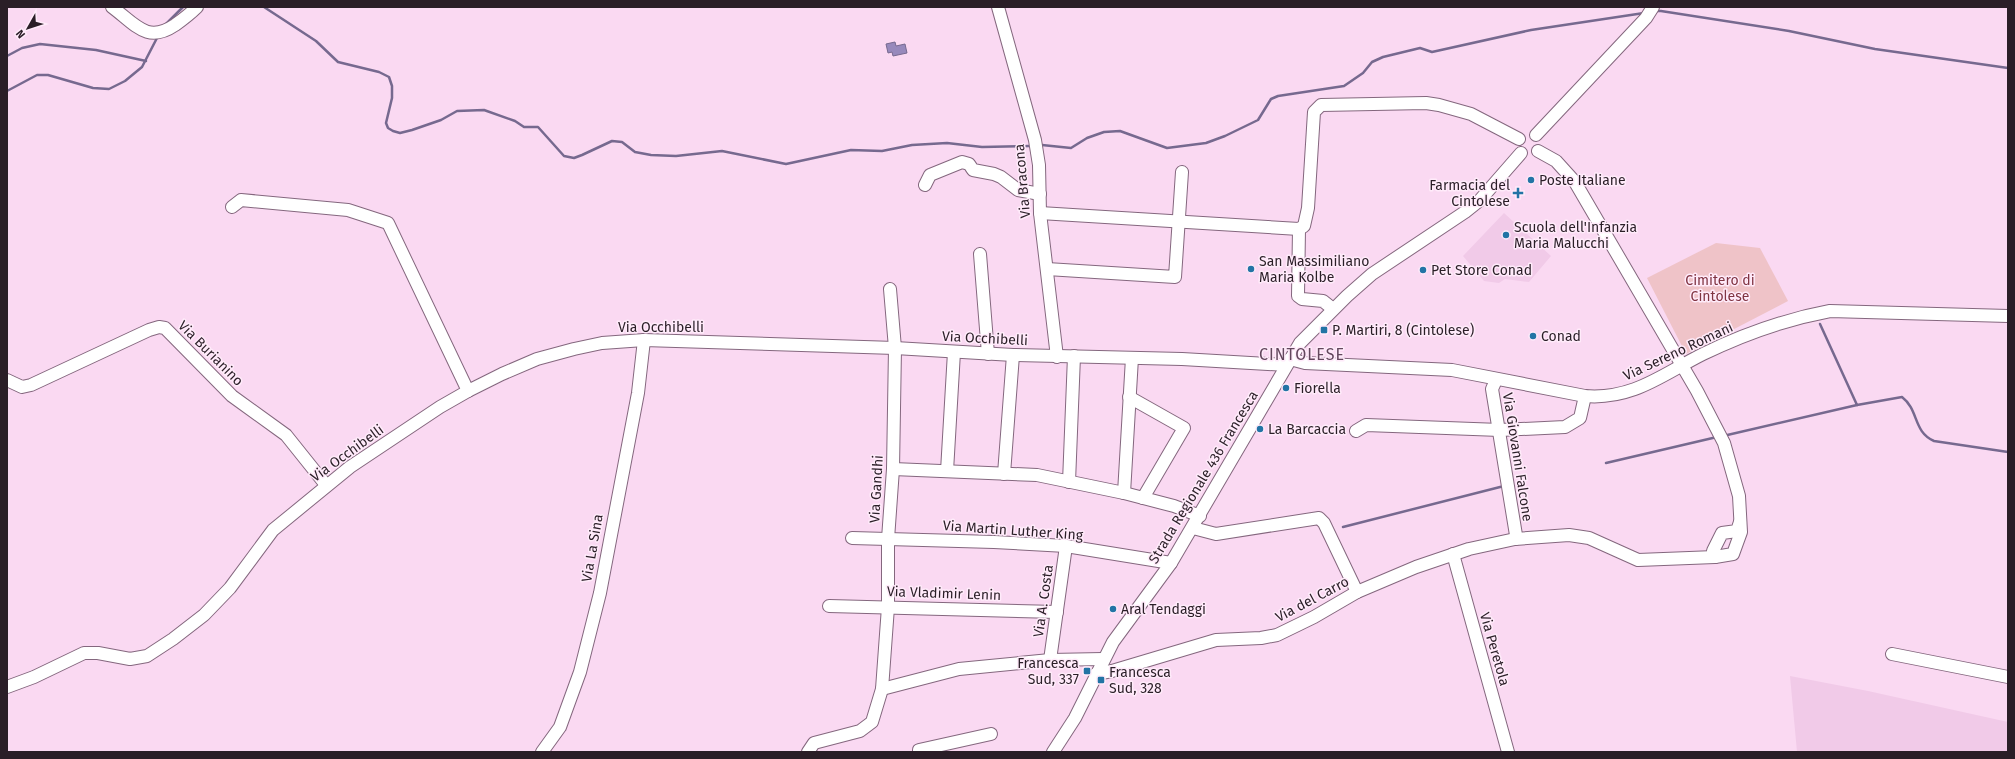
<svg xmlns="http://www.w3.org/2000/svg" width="2015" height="759" font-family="'Fira Sans',sans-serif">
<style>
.built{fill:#f1cae8}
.green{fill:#efc3c8}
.water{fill:#9789bc;stroke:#76698f}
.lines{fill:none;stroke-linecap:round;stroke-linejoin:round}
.stream{stroke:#76698f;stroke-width:2.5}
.minor-casing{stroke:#84677e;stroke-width:14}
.minor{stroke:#fff;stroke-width:12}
.poi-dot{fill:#2274a5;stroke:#ffebfa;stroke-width:1.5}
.labels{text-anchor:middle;stroke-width:3;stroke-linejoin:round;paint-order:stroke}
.poi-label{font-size:14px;fill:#2a1e27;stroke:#ffebfa;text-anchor:start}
.street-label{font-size:14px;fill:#2a1e27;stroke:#ffebfa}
.park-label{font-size:14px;fill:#803442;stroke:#ffebfa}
.quarter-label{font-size:16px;letter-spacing:1px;fill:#63475d;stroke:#ffebfa}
</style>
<rect width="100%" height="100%" fill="#fad9f2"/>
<!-- built -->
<g class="built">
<polygon points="1504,213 1551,256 1529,282 1505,279 1499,283 1484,281 1463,256"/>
<polygon points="1790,676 1868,691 2008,722 2008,752 1797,752"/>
</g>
<!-- green -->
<polygon class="green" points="1716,243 1760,248 1788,301 1686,354 1647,278"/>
<!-- water -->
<polygon class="water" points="895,42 896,46 905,44 907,53 893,56 892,52 888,53 886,44"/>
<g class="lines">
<!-- stream -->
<g class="stream">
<polyline points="264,7 316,41 338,62 379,72 389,77 392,86 392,98 386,123 388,128 393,131 400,133 412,130 441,120 457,111 484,110 515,121 524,127 538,127 564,156 574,158 582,155 612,141 622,142 635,152 651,155 676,156 722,151 786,164 851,150 882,151 912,145 947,143 982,147 1030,146"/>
<polyline points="1655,11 1661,11 1789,31 1875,49 2008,68"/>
<polyline points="165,25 183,7"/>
<polyline points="7,56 22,48 40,44 96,50 146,61"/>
<polyline points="7,91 37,75 48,75 93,88 109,89 125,81 142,67 158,36"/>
<polyline points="1042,145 1071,148 1087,138 1104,132 1120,131 1167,148 1206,143 1225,136 1258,120 1271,99 1278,96 1344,86 1363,73 1372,62 1383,57 1420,48 1432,52 1531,30 1644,13"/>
<path d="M1820,324l37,81 45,-8c17,13 11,35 32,44l74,11"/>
<polyline points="1723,436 1857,405"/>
<polyline points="1606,463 1717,437"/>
<polyline points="1343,527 1504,486"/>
</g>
<!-- minor casing -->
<g class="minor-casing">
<g id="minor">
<path d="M112,7c23,17 35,37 63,18 7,-5 15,-11 22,-18"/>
<polyline points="998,7 1035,140 1039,165 1040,213 1057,357"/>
<polyline points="1536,135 1646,18 1653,7"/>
<polyline points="925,185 930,175 962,162 969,164 973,170 994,174 1001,177 1018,190 1040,194"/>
<polyline points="232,207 241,200 348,210 388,223 468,391"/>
<polyline points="1040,213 1299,229 1304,226 1308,208 1314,112 1321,105 1426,103 1439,105 1471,114 1519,139"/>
<polyline points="1299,229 1298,296 1302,299 1323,301 1333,309"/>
<polyline points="980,254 988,354"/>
<polyline points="1047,269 1175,277 1182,172"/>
<path d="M1290,359l15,4 147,7 133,26c48,4 78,-22 118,-42 39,-19 84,-35 127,-43l178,5"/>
<polyline points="7,380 22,387 31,385 149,330 159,327 165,328 232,396 286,435 326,485"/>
<polyline points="1496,380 1492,389 1516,535 1515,539"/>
<polyline points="1129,397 1184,428 1143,498"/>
<polyline points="1356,431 1366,425 1500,430 1565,427 1580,418 1585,396"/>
<polyline points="893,469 1037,475 1124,493 1174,506 1200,516"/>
<polyline points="947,471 954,352"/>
<polyline points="1004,474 1013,355"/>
<polyline points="1069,482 1074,356"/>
<polyline points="1124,493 1132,358"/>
<polyline points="1193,528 1216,534 1319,518 1324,523 1357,592"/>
<polyline points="852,538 994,542 1066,546 1171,563"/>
<polyline points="1453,554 1508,752"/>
<polyline points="1715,557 1713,551 1722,533 1737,531 1740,522"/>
<polyline points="829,606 1057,612"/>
<polyline points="1892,654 2008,677"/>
<polyline points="1050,660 1066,546"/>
<polyline points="1096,674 1112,671 1216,640 1261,638 1277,635 1314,617 1357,592 1416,567 1469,549 1515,539 1569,535 1589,538 1638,560 1715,557 1733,554 1741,532 1739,496 1724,443 1697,391 1575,182 1556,161 1538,151"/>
<polyline points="7,687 34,677 84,653 98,653 130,659 147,656 173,639 204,615 230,588 273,530 350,467 440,407 468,391 502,374 537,359 574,349 602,343 644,340 895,348 1013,355 1182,359 1286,365"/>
<polyline points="882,689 959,669 1050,660 1103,659"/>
<polyline points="542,752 560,727 580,672 600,593 638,393 644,340"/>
<polyline points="808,752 814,743 860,731 872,722 882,689 888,607 888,539 893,469 895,348 890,289"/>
<polyline points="919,752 919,750 991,734"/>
<polyline points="1053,752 1075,718 1113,642 1171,563 1300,343 1347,296 1372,274 1465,212 1480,200 1521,153"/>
</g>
</g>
<!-- minor -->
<use href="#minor" class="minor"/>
</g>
<!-- markers -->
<g class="poi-dot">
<circle cx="1531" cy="180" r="4"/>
<path d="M1516 187h4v4h4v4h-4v4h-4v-4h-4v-4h4z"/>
<circle cx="1506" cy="235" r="4"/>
<circle cx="1251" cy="269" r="4"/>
<circle cx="1423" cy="270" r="4"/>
<rect x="1320" y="326" width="8" height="8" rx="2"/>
<circle cx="1533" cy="336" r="4"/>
<circle cx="1286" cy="388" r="4"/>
<circle cx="1260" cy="429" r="4"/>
<circle cx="1113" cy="609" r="4"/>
<rect x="1083" y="667" width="8" height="8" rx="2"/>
<rect x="1097" y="676" width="8" height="8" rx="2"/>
</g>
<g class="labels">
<!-- poi labels -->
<g class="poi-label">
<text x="1539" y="185">Poste Italiane</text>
<text x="1510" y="190" text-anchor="end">Farmacia del<tspan x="1510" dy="16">Cintolese</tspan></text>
<text x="1514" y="232">Scuola dell'Infanzia<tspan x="1514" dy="16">Maria Malucchi</tspan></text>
<text x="1259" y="266">San Massimiliano<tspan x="1259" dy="16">Maria Kolbe</tspan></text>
<text x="1431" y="275">Pet Store Conad</text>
<text x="1332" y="335">P. Martiri, 8 (Cintolese)</text>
<text x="1541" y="341">Conad</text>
<text x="1294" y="393">Fiorella</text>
<text x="1268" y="434">La Barcaccia</text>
<text x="1121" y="614">Aral Tendaggi</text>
<text x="1079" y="668" text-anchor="end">Francesca<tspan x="1079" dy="16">Sud, 337</tspan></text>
<text x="1109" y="677">Francesca<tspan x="1109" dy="16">Sud, 328</tspan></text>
</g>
<!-- street labels -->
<g class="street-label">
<text transform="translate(1022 181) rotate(-95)" y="5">Via Bracona</text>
<text x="661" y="332">Via Occhibelli</text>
<text transform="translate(985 338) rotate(3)" y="5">Via Occhibelli</text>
<text transform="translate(1678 351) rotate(-25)" y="5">Via Sereno Romani</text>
<text transform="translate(211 353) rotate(45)" y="5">Via Burianino</text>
<text transform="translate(347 453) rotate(-36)" y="5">Via Occhibelli</text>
<text transform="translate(1518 457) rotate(81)" y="5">Via Giovanni Falcone</text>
<text transform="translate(1203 477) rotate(-59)" y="5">Strada Regionale 436 Francesca</text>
<text transform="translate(876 489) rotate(-87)" y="5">Via Gandhi</text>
<text transform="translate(1013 530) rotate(4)" y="5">Via Martin Luther King</text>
<text transform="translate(592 548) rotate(-80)" y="5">Via La Sina</text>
<text transform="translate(944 593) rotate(2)" y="5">Via Vladimir Lenin</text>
<text transform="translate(1312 599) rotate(-28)" y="5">Via del Carro</text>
<text transform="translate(1043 601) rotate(-82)" y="5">Via A. Costa</text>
<text transform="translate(1495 649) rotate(74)" y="5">Via Peretola</text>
</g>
<!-- park labels -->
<g class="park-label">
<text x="1720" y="285">Cimitero di<tspan x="1720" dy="16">Cintolese</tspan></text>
</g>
<!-- quarter labels -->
<g class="quarter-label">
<text x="1302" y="360">CINTOLESE</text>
</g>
</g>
<!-- border -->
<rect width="2015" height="759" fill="none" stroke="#2a1e27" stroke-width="16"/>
<!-- north arrow -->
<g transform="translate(28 28) rotate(231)" stroke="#ffebfa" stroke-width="3" paint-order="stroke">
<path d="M0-3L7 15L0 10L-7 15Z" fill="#2a1e27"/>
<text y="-6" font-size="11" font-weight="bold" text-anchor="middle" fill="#2a1e27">N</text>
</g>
</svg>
